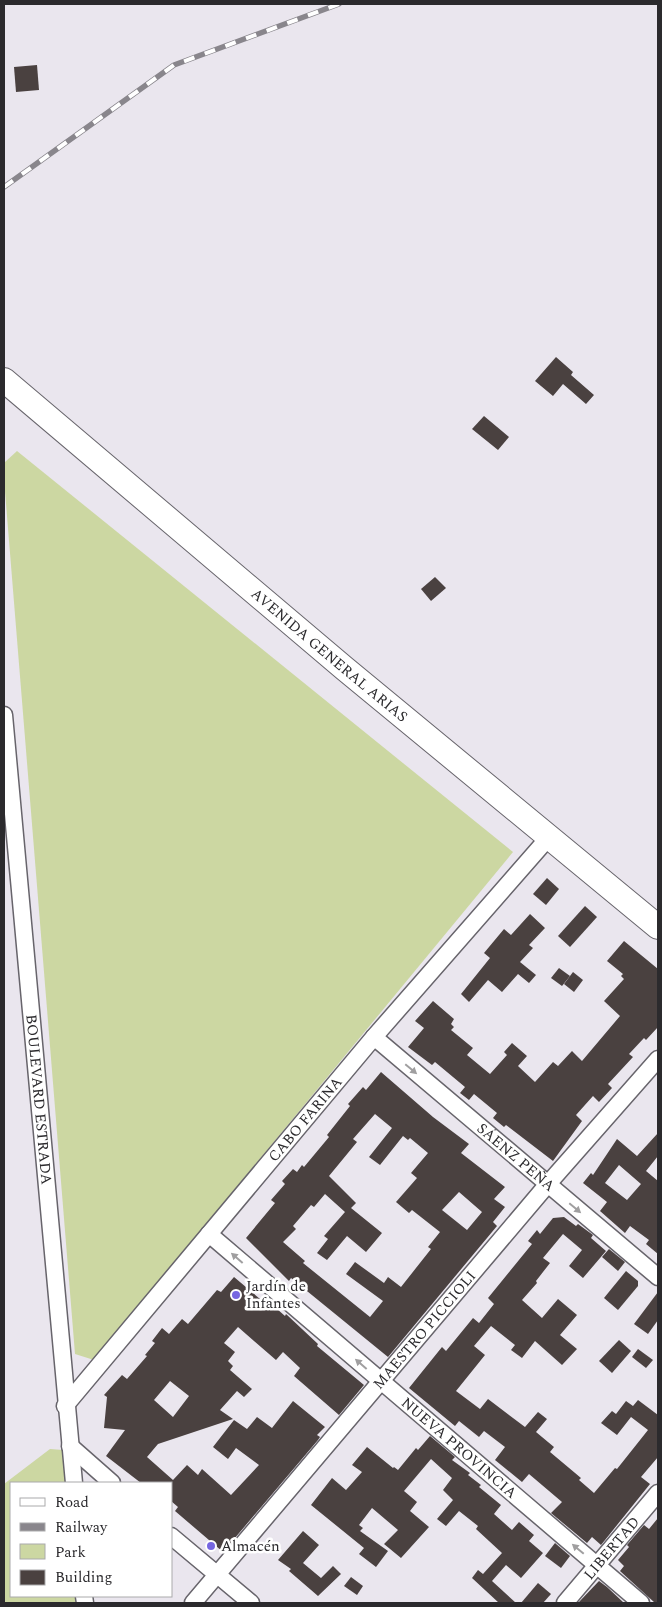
<svg xmlns="http://www.w3.org/2000/svg" width="662" height="1607" font-family="Spectral,serif">
<style>
.green{fill:#ccd7a2}
.building{fill:#4a4140;fill-rule:evenodd}
.lines{fill:none;stroke-linecap:round;stroke-linejoin:round}
.minor-casing{stroke:#67646b;stroke-width:19}
.secondary-casing{stroke:#67646b;stroke-width:26}
.minor{stroke:#fff;stroke-width:16}
.secondary{stroke:#fff;stroke-width:24}
.rail-casing{stroke:#89868c;stroke-width:5.5}
.rail{stroke:#fff;stroke-width:4;stroke-dasharray:11;stroke-linecap:butt}
.oneway{fill:#a09fa0}
.poi-dot{fill:#7666e1;stroke:#fff;stroke-width:2}
.labels{text-anchor:middle;stroke-width:5;stroke-linejoin:round;paint-order:stroke}
.street-label{font-size:15px;fill:#2b2a2d;stroke:#fff}
.poi-label{font-size:15px;fill:#2b2a2d;stroke:#fff;text-anchor:start}
</style>
<rect width="100%" height="100%" fill="#eae6ee"/>
<!-- green -->
<g class="green">
<polygon points="17,451 513,852 94,1360 75,1354 4,479 4,463"/>
<polygon points="50,1449 63,1450 66,1483 11,1483 11,1596 77,1596 77,1603 4,1603 4,1484"/>
</g>
<!-- building -->
<g class="building">
<polygon points="37,65 39,90 16,92 14,67"/>
<polygon points="556,357 573,372 571,375 594,395 586,404 563,384 553,396 535,381"/>
<polygon points="484,416 509,437 498,450 472,429"/>
<polygon points="435,577 446,588 431,601 421,589"/>
<polygon points="547,878 559,889 546,905 533,894"/>
<polygon points="585,906 597,917 570,947 558,936"/>
<polygon points="530,914 545,928 529,945 533,948 520,962 536,975 529,983 518,974 502,992 488,980 469,1002 461,994 490,958 484,953 504,929 511,935"/>
<polygon points="624,941 658,969 658,1027 646,1040 644,1038 629,1054 633,1057 608,1084 612,1088 599,1102 593,1096 576,1115 582,1121 553,1161 506,1125 504,1127 493,1118 497,1113 474,1094 469,1100 460,1093 465,1087 435,1062 432,1065 408,1047 424,1028 415,1021 433,1001 454,1019 451,1024 454,1027 451,1030 473,1048 467,1055 490,1074 507,1055 504,1052 512,1043 527,1056 518,1066 535,1082 553,1062 558,1066 572,1051 582,1061 620,1016 604,1001 624,979 621,976 623,974 607,961"/>
<polygon points="559,968 570,976 562,986 551,978"/>
<polygon points="573,972 583,980 574,992 564,984"/>
<path d="M381,1072l52,45 36,27 -8,9 44,34 -11,12 11,8 -12,15 4,4 -109,131 -97,-79 -2,3 -43,-43 29,-35 -4,-3 14,-16 -3,-3 11,-12 4,3 5,-7 2,2 25,-30 -2,-2 23,-29 -2,-2 15,-17 3,3zM375,1114l17,14 -23,29 11,8 23,-29 5,4 2,-2 18,15 -17,20 6,5 -21,24 13,11 3,-3 28,22 -12,15 3,2 -30,38 -13,-10 -4,6 -29,-21 -9,12 37,27 -13,16 -67,-54 2,-2 -22,-19 13,-13 -3,-3 18,-21 3,2 11,-13 20,18 -21,24 4,3 -11,14 10,7 20,-24 19,16 16,-19 -31,-25 5,-5 -27,-27 28,-34 -4,-3zM459,1192l23,20 -15,18 -25,-20z"/>
<path d="M658,1133v23l-12,15 12,10v73l-12,-10 3,-4 -19,-14 -5,7 -25,-22 7,-9 -24,-19 8,-10 2,2 24,-36 20,17zM619,1165l22,19 -14,16 -22,-17z"/>
<polygon points="564,1217 576,1226 578,1224 593,1235 591,1238 606,1251 583,1278 569,1266 582,1250 563,1234 543,1258 550,1263 536,1281 537,1283 522,1300 542,1318 558,1299 577,1315 560,1335 577,1349 562,1365 535,1341 522,1358 511,1350 515,1345 491,1326 474,1346 485,1355 456,1391 480,1409 488,1399 525,1427 538,1412 547,1419 536,1432 554,1447 550,1452 581,1478 579,1480 594,1493 615,1468 617,1469 648,1430 631,1417 617,1435 601,1423 612,1411 616,1414 626,1401 633,1406 638,1400 658,1415 658,1457 641,1477 650,1484 601,1545 592,1537 587,1543 551,1513 562,1502 529,1474 522,1482 495,1460 505,1447 484,1431 479,1437 459,1421 455,1426 409,1388 442,1347 446,1351 473,1318 479,1323 494,1304 488,1298 532,1244 528,1241 537,1230 540,1234 553,1218"/>
<polygon points="609,1249 625,1262 618,1271 602,1257"/>
<polygon points="626,1271 638,1281 638,1286 618,1310 604,1298"/>
<path d="M234,1277l32,27 2,-3 17,15 1,-2 32,30 -1,2 47,39 -25,30 -45,-39 6,-8 -17,-16 -7,8 -38,-33 -14,16 11,9 -7,9 5,5 -3,4 22,19 -8,8 -7,-6 -17,19 13,9 -75,25 -11,13 26,23 14,-15 11,10 4,-6 29,26 28,-30 -23,-17 -8,11 -15,-12 21,-27 13,9 10,-12 15,11 21,-27 32,26 -8,8 3,2 -2,3 -95,112 -48,-41 3,-4 -7,-6v-18h-30l-35,-27 19,-26 -21,-2 3,-31 -3,-2 18,-20 5,4 20,-23 -2,-1 10,-12 -3,-2 10,-13 7,6 13,-15 6,5 29,-34 4,2zM170,1381l19,15 -16,21 -19,-17z"/>
<polygon points="658,1292 658,1320 648,1334 634,1324"/>
<polygon points="619,1340 631,1351 612,1373 599,1361"/>
<polygon points="638,1349 653,1360 646,1368 632,1357"/>
<polygon points="430,1436 455,1457 452,1460 470,1473 468,1475 481,1485 479,1487 501,1505 494,1514 512,1530 519,1522 534,1535 529,1541 543,1553 521,1578 506,1565 492,1581 516,1603 499,1603 472,1578 478,1570 483,1574 502,1553 476,1529 478,1526 459,1511 446,1526 437,1519 453,1500 443,1490 452,1478 431,1459 404,1491 417,1502 410,1511 429,1527 401,1558 384,1544 398,1530 372,1508 359,1525 363,1528 360,1531 388,1551 376,1567 359,1554 364,1548 311,1505 332,1478 346,1490 362,1472 352,1465 367,1447 393,1468 394,1467 398,1470 416,1448 418,1450"/>
<polygon points="658,1518 658,1603 655,1603 620,1571 624,1566 618,1560 629,1547 627,1545 644,1525 649,1529"/>
<polygon points="303,1531 319,1545 303,1563 321,1578 333,1566 341,1574 318,1596 289,1571 291,1569 278,1560"/>
<polygon points="555,1543 570,1556 561,1568 545,1556"/>
<polygon points="351,1577 363,1586 357,1595 344,1586"/>
<polygon points="599,1581 607,1587 624,1603 578,1603"/>
<polygon points="538,1583 551,1594 543,1603 521,1603"/>
</g>
<g class="lines">
<!-- minor casing -->
<g class="minor-casing">
<g id="minor">
<path id="s1" d="M4,715l70,768"/>
<path id="s2" d="M374,1037l284,240"/>
<path id="s3" d="M209,1234l432,369"/>
<path id="s4" d="M65,1406l309,-369 175,-200"/>
<polyline points="70,1446 112,1483"/>
<polyline points="171,1536 251,1603"/>
<polyline points="84,1596 85,1603"/>
<path id="s5" d="M193,1603l354,-418 111,-126"/>
<path id="s6" d="M565,1603l93,-110"/>
</g>
</g>
<!-- secondary casing -->
<g class="secondary-casing">
<g id="secondary">
<path id="s7" d="M4,380l340,288 314,259"/>
</g>
</g>
<!-- minor -->
<use href="#minor" class="minor"/>
<!-- secondary -->
<use href="#secondary" class="secondary"/>
<!-- rail casing -->
<g class="rail-casing">
<polyline id="rail" points="4,187 174,65 339,4"/>
</g>
<!-- rail -->
<use href="#rail" class="rail"/>
</g>
<!-- one-way arrows -->
<defs><path id="oneway-solid" d="M-6-.8H1V-3.2L6.5 0L1 3.2V.8H-6Z" transform="scale(1.25)"/></defs>
<g class="oneway">
<use href="#oneway-solid" transform="translate(411 1069) rotate(40)"/>
<use href="#oneway-solid" transform="translate(575 1208) rotate(40)"/>
<use href="#oneway-solid" transform="translate(237 1258) rotate(-139)"/>
<use href="#oneway-solid" transform="translate(361 1364) rotate(-139)"/>
<use href="#oneway-solid" transform="translate(578 1549) rotate(-140)"/>
</g>
<!-- markers -->
<g class="poi-dot">
<circle cx="236" cy="1295" r="5"/>
<circle cx="211" cy="1546" r="5"/>
</g>
<g class="labels">
<!-- street labels -->
<g class="street-label">
<text dy="5" stroke="none"><textPath href="#s7" startOffset="426">AVENIDA GENERAL ARIAS</textPath></text>
<text dy="5" stroke="none"><textPath href="#s1" startOffset="386">BOULEVARD ESTRADA</textPath></text>
<text dy="5" stroke="none"><textPath href="#s4" startOffset="374">CABO FARINA</textPath></text>
<text dy="5" stroke="none"><textPath href="#s2" startOffset="186">SÁENZ PEÑA</textPath></text>
<text dy="5" stroke="none"><textPath href="#s5" startOffset="358">MAESTRO PICCIOLI</textPath></text>
<text dy="5" stroke="none"><textPath href="#s3" startOffset="329">NUEVA PROVINCIA</textPath></text>
<text dy="5" stroke="none"><textPath href="#s6" startOffset="72">LIBERTAD</textPath></text>
</g>
<!-- poi labels -->
<g class="poi-label">
<text x="246" y="1291">Jardín de<tspan x="246" dy="17">Infantes</tspan></text>
<text x="221" y="1551">Almacén</text>
</g>
</g>
<!-- border -->
<rect width="662" height="1607" fill="none" stroke="#2b2a2d" stroke-width="10"/>
<!-- legend -->
<rect x="10" y="1482" width="162" height="115" fill="#ffffff" stroke="#aaaaab"/>
<rect x="20" y="1498" width="25" height="8" fill="#ffffff" stroke="#aaaaab"/>
<text x="55" y="1507" font-size="15" fill="#2b2a2d">Road</text>
<rect x="20" y="1523" width="25" height="8" fill="#89868c" stroke="#aaaaab"/>
<text x="55" y="1532" font-size="15" fill="#2b2a2d">Railway</text>
<rect x="20" y="1544" width="25" height="15" fill="#ccd7a2" stroke="#aaaaab"/>
<text x="55" y="1557" font-size="15" fill="#2b2a2d">Park</text>
<rect x="20" y="1570" width="25" height="15" fill="#4a4140" stroke="#aaaaab"/>
<text x="55" y="1582" font-size="15" fill="#2b2a2d">Building</text>
</svg>
